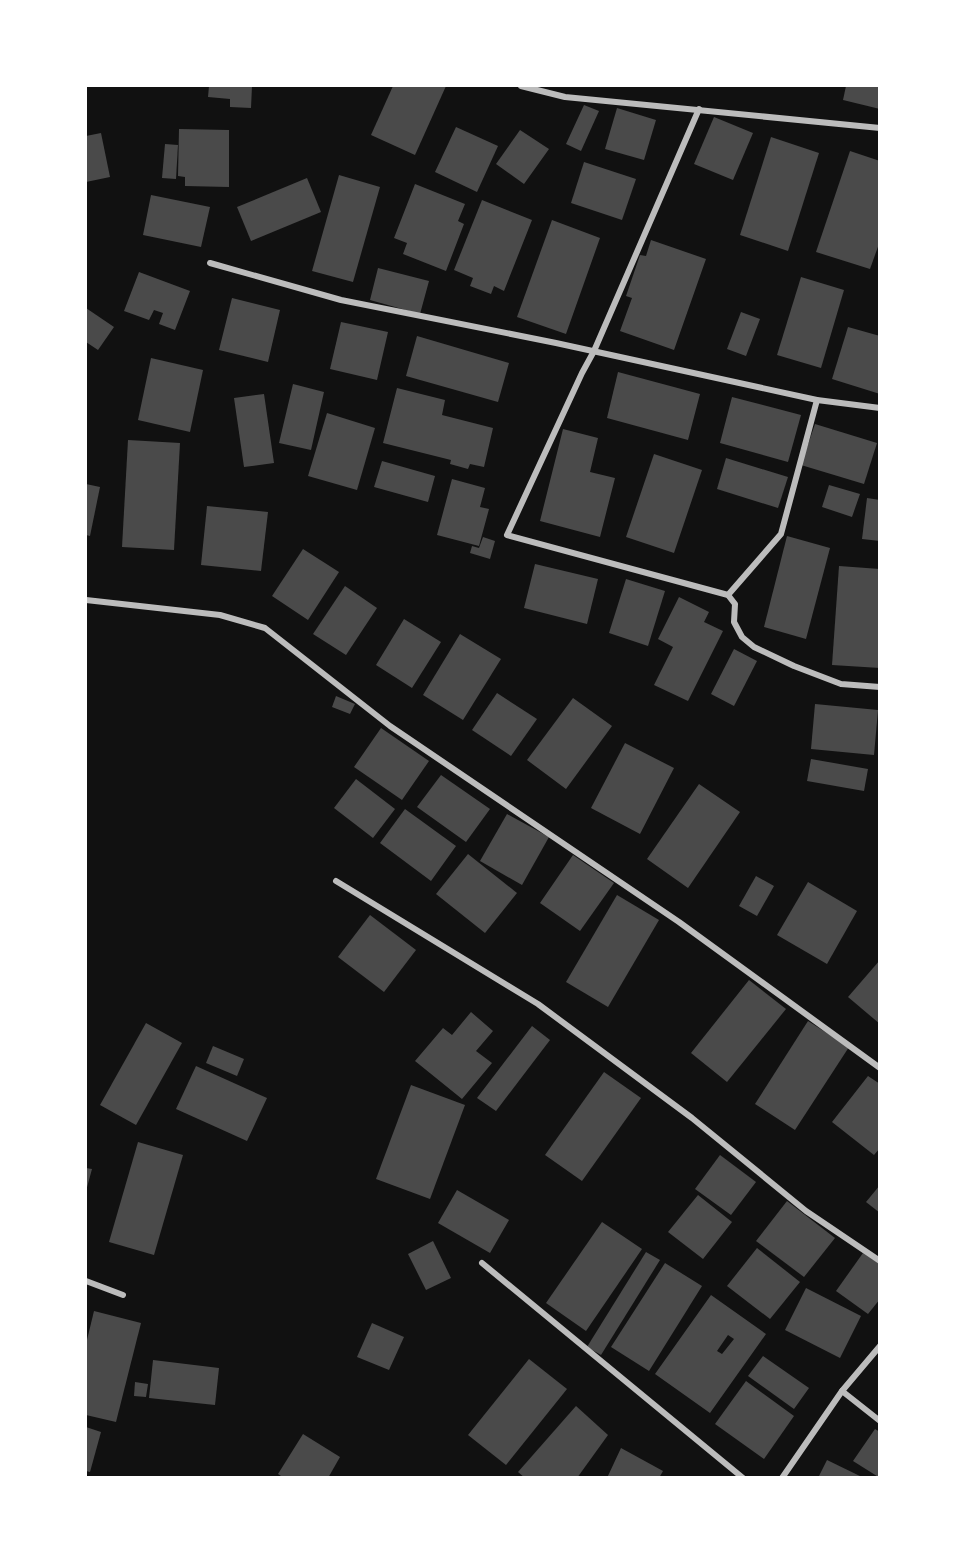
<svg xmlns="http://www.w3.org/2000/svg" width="965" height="1563" font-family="Raleway,sans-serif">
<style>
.building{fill:#4a4a4a;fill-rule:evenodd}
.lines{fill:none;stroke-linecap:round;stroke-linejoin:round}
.minor{stroke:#bcbcbc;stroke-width:6}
</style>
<rect width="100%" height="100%" fill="#111"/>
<!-- building -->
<g class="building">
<polygon points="209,86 252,86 251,108 230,107 230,99 208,97"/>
<polygon points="393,86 446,86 415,155 371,135"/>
<polygon points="846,86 880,86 880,109 843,100"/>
<polygon points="584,105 599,111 581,151 566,144"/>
<polygon points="617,108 656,120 644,160 605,149"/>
<polygon points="714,117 753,133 733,180 694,164"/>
<polygon points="456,127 498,146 477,192 435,172"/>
<polygon points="179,129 229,130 229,187 185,186 185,177 178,176"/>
<polygon points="520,130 549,149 524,184 496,164"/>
<polygon points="101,133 110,177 86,182 86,136"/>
<polygon points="771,137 819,153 788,251 740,235"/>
<polygon points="165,144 178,145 176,179 162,178"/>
<polygon points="850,151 880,161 880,241 870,269 816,252"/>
<polygon points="584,162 636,179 622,220 571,203"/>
<polygon points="339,175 380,187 353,282 312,271"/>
<polygon points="307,178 321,212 251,241 237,207"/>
<polygon points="415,184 465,204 458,221 464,224 446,271 403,254 407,243 394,238"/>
<polygon points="151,195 210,207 201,247 143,235"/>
<polygon points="482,200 532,220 504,291 494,286 491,294 470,286 473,278 454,270"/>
<polygon points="552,220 600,238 566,334 517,317"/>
<polygon points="651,240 706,259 674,350 620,331 632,298 626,296 640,255 646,256"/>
<polygon points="378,268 429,281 420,314 370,300"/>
<polygon points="139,272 190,291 175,330 159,324 163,313 154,310 149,320 124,311"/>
<polygon points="801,277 844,290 821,368 777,355"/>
<polygon points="232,298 280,310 268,362 219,350"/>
<polygon points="86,308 114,327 98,350 86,342"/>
<polygon points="741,312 760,319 746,356 727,349"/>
<polygon points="341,322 388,332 377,380 330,369"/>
<polygon points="848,327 880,336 880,394 832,379"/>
<polygon points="417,336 509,363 498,402 406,376"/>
<polygon points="151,358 203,370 190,432 138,420"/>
<polygon points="618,372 700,394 688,440 607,418"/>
<polygon points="293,384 324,392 311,450 279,443"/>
<polygon points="397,388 445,400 442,415 493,428 484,467 470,464 468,469 450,464 451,460 383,443"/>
<polygon points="264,394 274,463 244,467 234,398"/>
<polygon points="732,397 801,415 788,462 720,443"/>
<polygon points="327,413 375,428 357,490 308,476"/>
<polygon points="815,424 877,443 864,484 801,465"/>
<polygon points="563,429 598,438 590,472 615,478 600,537 540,521"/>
<polygon points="128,440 180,443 174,550 122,547"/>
<polygon points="654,454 702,470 674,553 626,537"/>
<polygon points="726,458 788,477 778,508 717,489"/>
<polygon points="382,461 435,476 428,502 374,487"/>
<polygon points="452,479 485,488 480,507 489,509 479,546 437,535"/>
<polygon points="86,484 100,487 90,536 86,535"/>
<polygon points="829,485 860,494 852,517 822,507"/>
<polygon points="867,498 880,500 880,541 862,539"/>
<polygon points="207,506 268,512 261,571 201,565"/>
<polygon points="787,536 830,548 806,639 764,627"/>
<polygon points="483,537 495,541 490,559 470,553 472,546 479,548"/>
<polygon points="303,549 339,572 308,620 272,596"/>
<polygon points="535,564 598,579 587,624 524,608"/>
<polygon points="839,566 880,569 880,668 832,665"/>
<polygon points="626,579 665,591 648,646 609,633"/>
<polygon points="345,586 377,608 346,655 313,634"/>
<polygon points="679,597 709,612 704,622 723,631 688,701 654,685 673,647 658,639"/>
<polygon points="404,619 441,642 412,688 376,665"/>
<polygon points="460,634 501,659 463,720 423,695"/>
<polygon points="734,649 757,661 734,706 711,694"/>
<polygon points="497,693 537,719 511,756 472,730"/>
<polygon points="336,696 355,704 350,714 332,707"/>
<polygon points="573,698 612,726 566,789 527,760"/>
<polygon points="815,704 878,710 874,755 811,749"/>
<polygon points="381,728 429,761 402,800 354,767"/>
<polygon points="625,743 674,768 640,834 591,808"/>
<polygon points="811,759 868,769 864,791 807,781"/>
<polygon points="441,775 490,809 466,842 417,807"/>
<polygon points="356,779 395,809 373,838 334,808"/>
<polygon points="699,784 740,812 688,888 647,859"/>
<polygon points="405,809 456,846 431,881 380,843"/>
<polygon points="507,814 549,837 522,885 480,861"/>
<polygon points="468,854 517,893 485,933 436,894"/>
<polygon points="573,855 614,883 580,931 540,903"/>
<polygon points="756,876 774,886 757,916 739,906"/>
<polygon points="808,882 857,911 827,964 777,935"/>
<polygon points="617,895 659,920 608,1007 566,982"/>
<polygon points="370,915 416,950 384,992 338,957"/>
<polygon points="880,960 880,1024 848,997"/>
<polygon points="749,980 786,1009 727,1082 691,1053"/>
<polygon points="471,1012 493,1031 476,1051 492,1063 462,1099 415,1061 443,1028 452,1035"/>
<polygon points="808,1021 849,1047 795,1130 755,1104"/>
<polygon points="146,1023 182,1043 136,1125 100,1105"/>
<polygon points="532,1026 550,1040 496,1111 477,1098"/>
<polygon points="213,1046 244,1059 237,1076 206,1063"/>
<polygon points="196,1066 267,1098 247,1141 176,1109"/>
<polygon points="604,1072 641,1098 582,1181 545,1155"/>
<polygon points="868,1076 880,1084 880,1148 874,1155 832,1122"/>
<polygon points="411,1085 465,1105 430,1199 376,1179"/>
<polygon points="138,1142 183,1155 154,1255 109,1242"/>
<polygon points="720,1155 756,1182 731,1215 695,1189"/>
<polygon points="86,1168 92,1169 86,1191"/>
<polygon points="880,1185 880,1213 866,1202"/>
<polygon points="457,1190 509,1220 490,1253 438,1223"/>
<polygon points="698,1195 732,1222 703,1259 668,1232"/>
<polygon points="787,1201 835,1238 804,1277 756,1241"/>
<polygon points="602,1222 642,1249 586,1331 546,1303"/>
<polygon points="433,1241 451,1278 426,1290 408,1254"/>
<polygon points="757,1248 800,1282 770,1319 727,1286"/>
<polygon points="646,1252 660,1260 601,1355 587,1347"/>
<polygon points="863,1253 880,1264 880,1299 868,1314 836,1291"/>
<polygon points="665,1263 702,1286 649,1371 611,1347"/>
<polygon points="806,1288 861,1316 840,1358 785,1330"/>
<path d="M711,1295l55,39 -56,79 -55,-39zM728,1335l6,4 -12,15 -5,-3z"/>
<polygon points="94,1311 141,1323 116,1422 86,1415 86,1344"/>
<polygon points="372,1323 404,1337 389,1370 357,1357"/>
<polygon points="763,1356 809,1388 794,1409 748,1376"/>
<polygon points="529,1359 567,1389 506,1465 468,1435"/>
<polygon points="153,1360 219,1368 215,1405 149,1398"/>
<polygon points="746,1381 794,1416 764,1459 715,1424"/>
<polygon points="135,1382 148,1384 146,1397 134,1396"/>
<polygon points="576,1406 608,1435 577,1478 525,1478 518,1472"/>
<polygon points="86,1427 101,1432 90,1472 86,1471"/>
<polygon points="875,1429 880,1432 880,1478 853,1461"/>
<polygon points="303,1434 340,1457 328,1478 284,1478 278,1474"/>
<polygon points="621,1448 663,1471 659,1478 607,1478"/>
<polygon points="827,1460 864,1478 818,1478"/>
</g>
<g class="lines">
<!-- minor -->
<g class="minor">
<polyline points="521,86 565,97 880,128"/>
<polyline points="699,109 594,351 582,373 507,535 728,595 735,604 734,622 742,637 754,647 794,666 841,684 880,687"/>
<polyline points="210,263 341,300 556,343 817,400 880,408"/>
<polyline points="728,595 781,534 817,400"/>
<polyline points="86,600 220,615 265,628 390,726 679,922 880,1068"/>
<polyline points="336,881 538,1004 692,1118 806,1211 880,1261"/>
<polyline points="482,1263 743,1478"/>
<polyline points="86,1281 123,1295"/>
<polyline points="842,1391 880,1421"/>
<polyline points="782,1478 842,1391 880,1346"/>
</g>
</g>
<!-- border -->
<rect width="965" height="1563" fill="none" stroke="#ffffff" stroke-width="174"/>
</svg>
